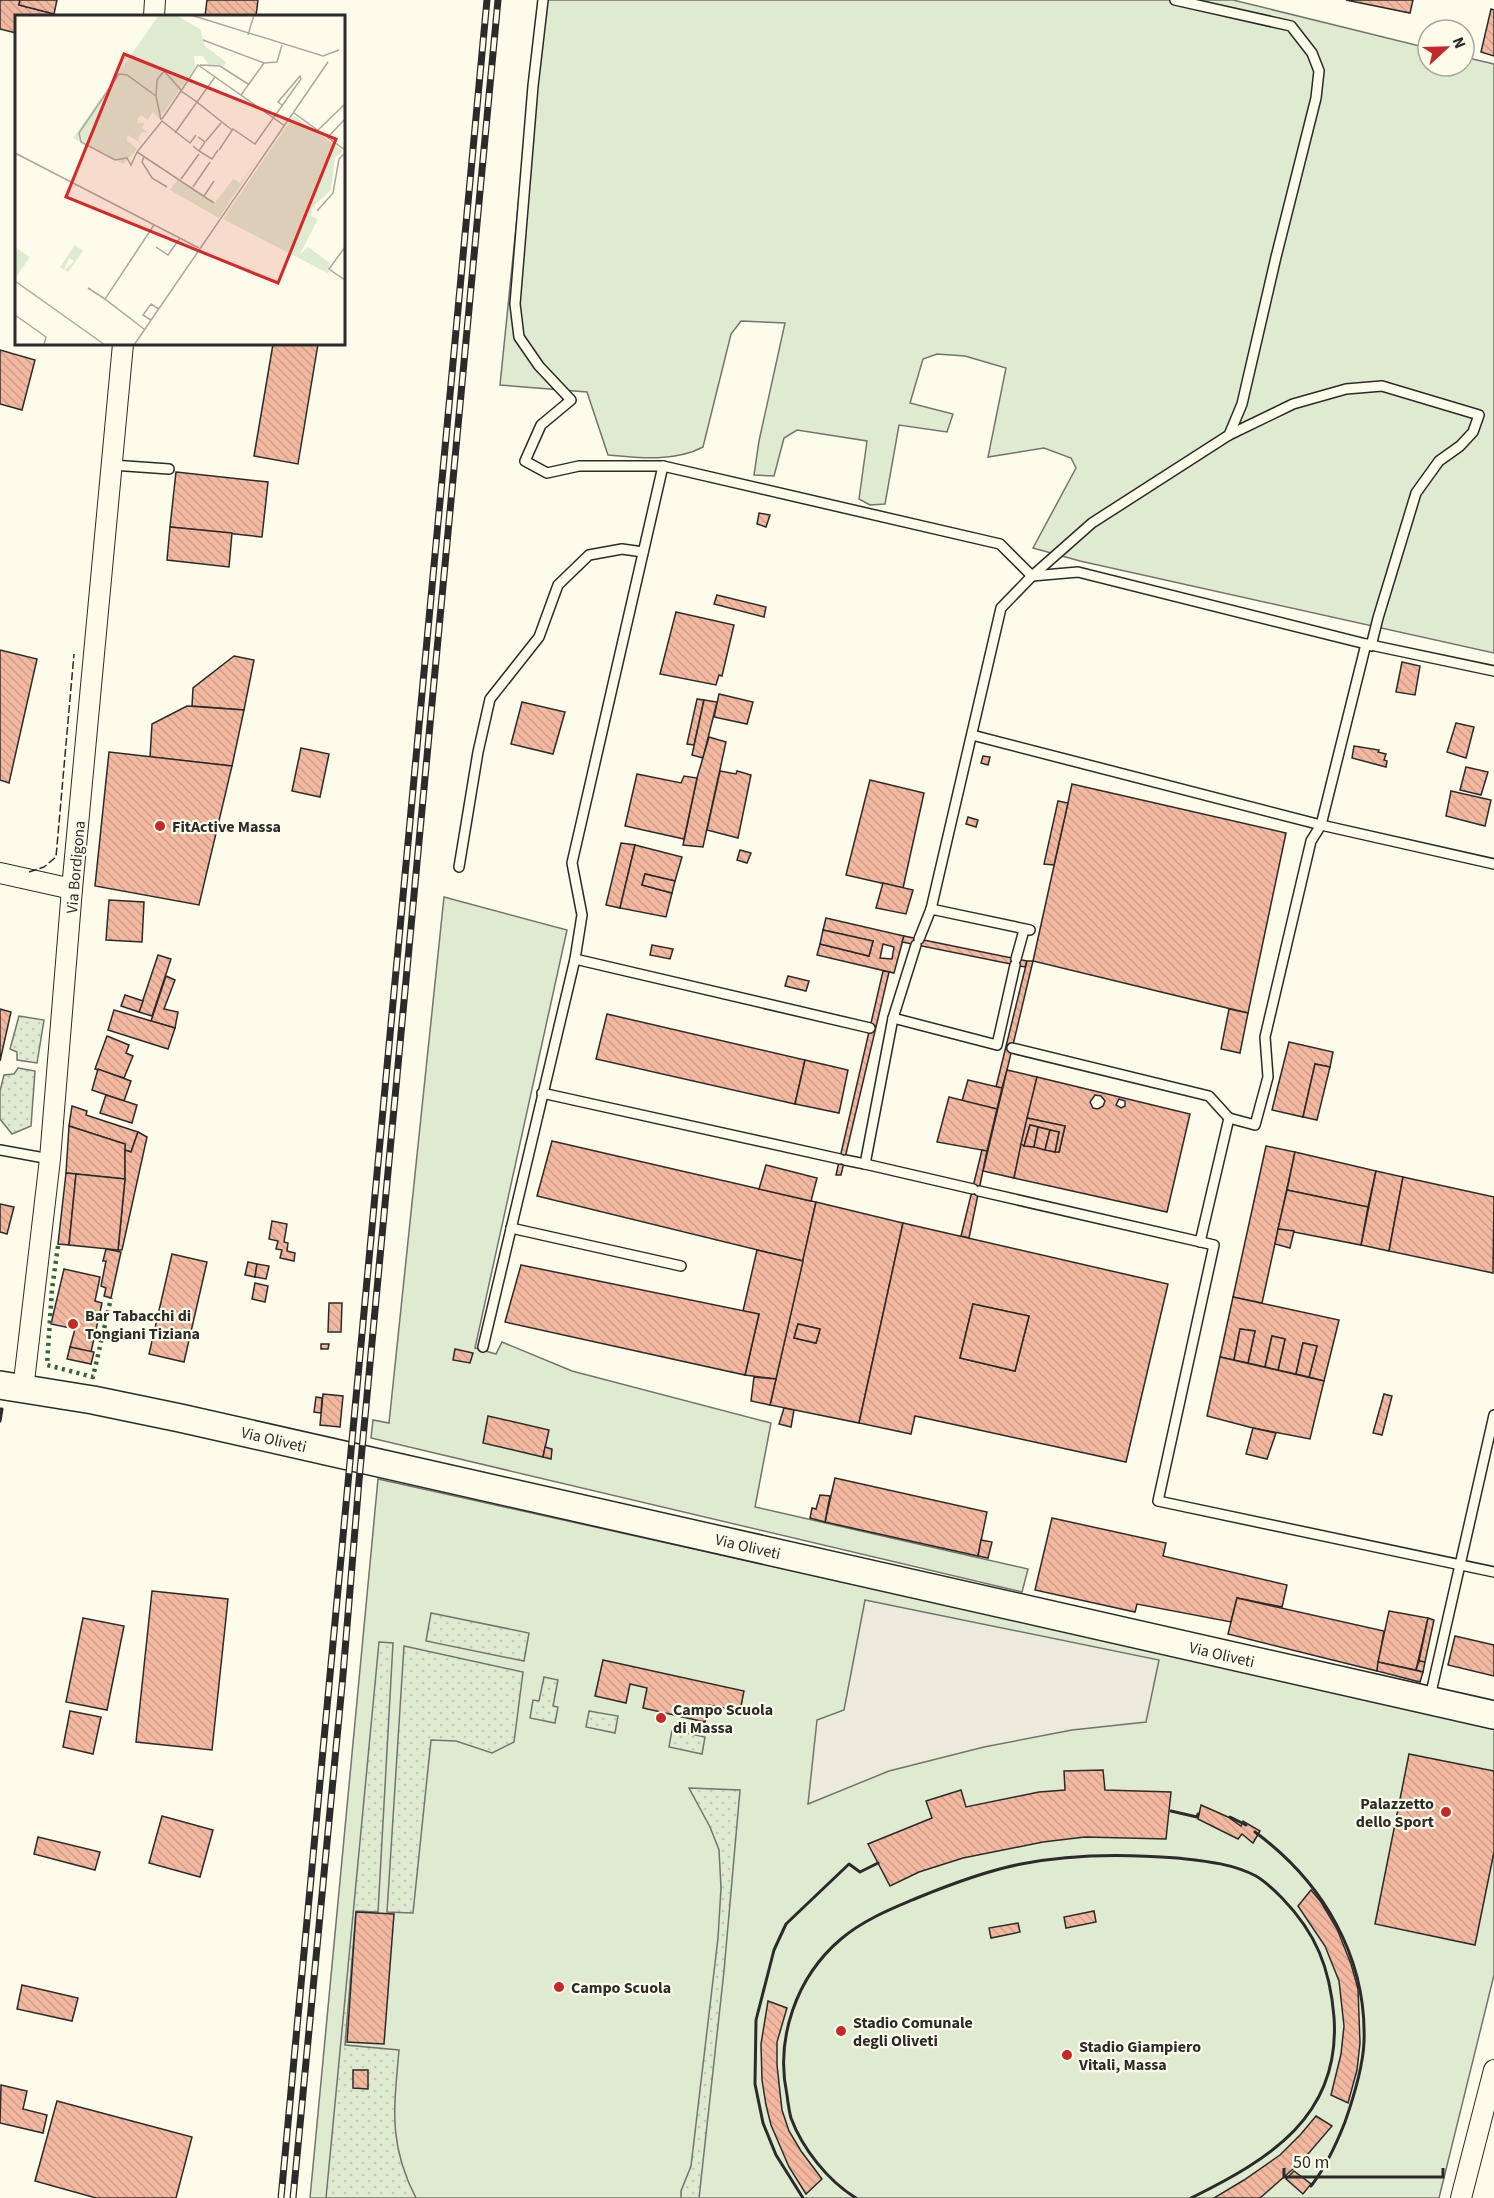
<svg xmlns="http://www.w3.org/2000/svg" width="1494" height="2198" font-family="'Source Sans 3',sans-serif">
<style>
.grass{fill:#deebd1;stroke:#74746e;stroke-width:1.5}
.garden{fill:url(#garden-dots);stroke:#74746e;stroke-width:1.5}
.parking{fill:#eceadb;stroke:#74746e;stroke-width:1.5}
.building{fill:url(#building-back-hatch);stroke:#2b2b2b;stroke-width:1.5;fill-rule:evenodd}
.lines{fill:none;stroke-linecap:round;stroke-linejoin:round}
.lane-casing{stroke:#2b2b2b;stroke-width:12}
.street-casing{stroke:#2b2b2b;stroke-width:22}
.secondary-casing{stroke:#2b2b2b;stroke-width:30}
.lane{stroke:#fdfbea;stroke-width:9}
.street{stroke:#fdfbea;stroke-width:20}
.secondary{stroke:#fdfbea;stroke-width:27}
.rail-casing{stroke:#2b2b2b;stroke-width:7}
.rail{stroke:#fdfbea;stroke-width:4.5;stroke-dasharray:14;stroke-linecap:butt}
.hedge{stroke:#34623c;stroke-width:4.5;stroke-dasharray:3 4.5;stroke-linecap:butt}
.fence{stroke:#2b2b2b;stroke-width:1.5;stroke-dasharray:8 3;stroke-linecap:butt}
.wall{stroke:#2b2b2b;stroke-width:3}
.poi-dot{fill:#c62828;stroke:#fdfbea;stroke-width:2}
.labels{text-anchor:middle;stroke-width:4.5;stroke-linejoin:round;paint-order:stroke}
.poi-label{font-size:16px;font-weight:bold;fill:#2b2b2b;stroke:#fdfbea;text-anchor:start}
.street-label{font-size:16px;fill:#2b2b2b;stroke:#fdfbea}
.inset-road{fill:none;stroke:#a9a89e;stroke-width:1.5}
.view{fill:#d62828;fill-opacity:0.15;stroke:#d62828;stroke-width:3}
.inset-edge{fill:none;stroke:#2b2b2b;stroke-width:3}
</style>
<defs>
<pattern id="garden-dots" width="8" height="8" patternUnits="userSpaceOnUse" patternTransform="scale(1.5)"><rect width="8" height="8" fill="#deebd1"/><path d="M2 2h.1M6 6h.1" fill="none" stroke="#bfcab4" stroke-width="1.8" stroke-linecap="round"/></pattern>
<pattern id="building-back-hatch" width="6" height="6" patternUnits="userSpaceOnUse" patternTransform="scale(1.5)"><rect width="6" height="6" fill="#f2b8a0"/><path d="M-1 5l2 2M0 0l6 6M5-1l2 2" fill="none" stroke="#d09e8a"/></pattern>
</defs>
<rect width="100%" height="100%" fill="#fdfbea"/>
<!-- grass -->
<g class="grass">
<path d="M539,0h694l195,48v18h36v-9l30,7v589l-414,-92 -47,-13 43,-80 -5,-10 -27,-10 -56,9 18,-89 -41,-12 -28,-2 -14,5 -13,44 43,11 -6,18 -48,-7 -14,79 -15,1 -11,-6 8,-58 -70,-11 -13,8 -10,38 -20,-1 5,-34 26,-118 -44,-2 -10,13 -28,113c-28,15 -64,11 -95,8l-21,-63 -87,-7z"/>
<polygon points="444,897 567,930 475,1348 496,1354 502,1342 572,1371 771,1423 755,1507 1028,1569 1022,1592 371,1438 373,1420 389,1423"/>
<polygon points="378,1479 1494,1726 1494,1975 1439,2198 310,2198"/>
</g>
<!-- garden -->
<g class="garden">
<polygon points="19,1016 44,1020 37,1063 17,1060 17,1052 10,1049"/>
<polygon points="18,1068 35,1071 31,1126 12,1134 0,1119 0,1091 4,1075 14,1074"/>
<polygon points="431,1613 529,1633 524,1661 426,1641"/>
<path d="M379,1642l14,1 -15,269 -22,-1 -11,134 54,5c-5,58 -11,94 17,148h-90z"/>
<polygon points="404,1646 523,1672 514,1742 492,1753 456,1741 431,1740 413,1913 387,1912"/>
<polygon points="544,1677 558,1680 553,1706 558,1707 555,1723 530,1718 533,1700 539,1701"/>
<polygon points="589,1711 618,1716 615,1733 586,1727"/>
<polygon points="672,1730 705,1737 702,1754 669,1747"/>
<polygon points="689,1788 740,1790 724,1971 699,2198 681,2198 681,2191 691,2166 718,1938 721,1888 719,1850 710,1827"/>
</g>
<!-- parking -->
<polygon class="parking" points="865,1600 1159,1660 1146,1722 1072,1730 984,1747 889,1771 808,1804 817,1720 844,1710"/>
<!-- building -->
<g class="building">
<polygon points="0,0 20,0 19,5 52,13 51,16 16,16 16,33 0,29"/>
<polygon points="20,0 57,0 54,14 19,5"/>
<polygon points="207,0 258,0 256,16 205,16"/>
<polygon points="1346,0 1413,0 1410,13"/>
<polygon points="1491,9 1494,10 1494,56 1481,52"/>
<polygon points="273,344 318,344 298,464 254,456"/>
<polygon points="0,350 35,360 22,410 0,404"/>
<polygon points="176,472 268,482 262,537 170,527"/>
<polygon points="759,513 770,515 766,527 757,524"/>
<polygon points="170,527 232,533 229,567 167,560"/>
<polygon points="717,595 766,607 764,617 714,604"/>
<polygon points="676,612 734,625 722,676 719,675 716,685 660,674"/>
<polygon points="0,650 37,659 9,783 0,780"/>
<polygon points="234,656 254,660 244,710 192,706 193,688"/>
<polygon points="1402,662 1420,666 1415,695 1396,692"/>
<polygon points="719,694 753,702 747,724 714,717"/>
<polygon points="697,699 704,700 694,745 687,744"/>
<polygon points="704,700 717,702 703,758 692,755"/>
<polygon points="522,702 565,712 553,754 511,744"/>
<polygon points="187,706 244,710 232,766 150,757 152,724"/>
<polygon points="1456,723 1474,727 1466,758 1447,752"/>
<polygon points="709,737 726,742 703,847 683,845 697,778"/>
<polygon points="1354,746 1379,750 1378,752 1386,754 1384,760 1387,761 1386,767 1352,758"/>
<polygon points="301,748 329,754 320,797 292,791"/>
<polygon points="109,752 232,766 199,905 95,886"/>
<polygon points="983,756 990,757 988,765 981,763"/>
<polygon points="1466,767 1488,772 1481,795 1460,790"/>
<polygon points="720,771 736,774 737,771 751,775 738,838 707,830"/>
<polygon points="637,774 681,783 684,776 697,778 684,839 625,826"/>
<polygon points="870,780 924,793 903,888 846,875"/>
<polygon points="1072,784 1286,833 1248,1013 1033,961"/>
<polygon points="1451,791 1491,800 1485,826 1446,816"/>
<polygon points="1058,801 1068,803 1054,865 1044,864"/>
<polygon points="968,817 978,820 976,827 966,824"/>
<polygon points="621,843 635,845 620,908 606,905"/>
<polygon points="635,845 682,857 675,881 645,874 642,885 672,893 666,917 620,908"/>
<polygon points="740,850 751,853 747,863 737,860"/>
<polygon points="645,874 675,881 672,893 642,885"/>
<polygon points="883,883 913,890 906,914 876,908"/>
<polygon points="109,900 144,902 142,942 106,940"/>
<path d="M826,918l78,18 -10,37 -77,-18 3,-11 49,12 4,-15 -50,-11zM883,944l11,3 -2,12 -12,-1z"/>
<polygon points="823,930 873,941 869,956 820,944"/>
<polygon points="904,936 1027,961 1025,967 902,942"/>
<polygon points="652,945 673,949 670,959 650,955"/>
<polygon points="158,955 171,959 152,1016 139,1012"/>
<polygon points="1027,961 1033,961 1007,1070 1002,1088 996,1087"/>
<polygon points="883,971 889,972 841,1175 836,1175"/>
<polygon points="166,976 175,980 164,1009 178,1012 175,1028 151,1021"/>
<polygon points="788,976 809,981 806,991 785,986"/>
<polygon points="125,995 143,1001 139,1012 121,1006"/>
<polygon points="0,1009 11,1012 0,1061"/>
<polygon points="1229,1009 1248,1013 1240,1053 1221,1049"/>
<polygon points="114,1010 175,1028 168,1049 108,1030"/>
<polygon points="607,1014 805,1060 795,1104 596,1059"/>
<polygon points="107,1036 129,1045 126,1053 133,1056 124,1078 95,1069"/>
<polygon points="1289,1042 1333,1052 1330,1067 1315,1064 1303,1117 1272,1110"/>
<polygon points="805,1060 848,1070 839,1113 795,1104"/>
<polygon points="1315,1064 1330,1067 1317,1120 1303,1117"/>
<polygon points="98,1069 131,1081 124,1101 92,1090"/>
<polygon points="1007,1070 1037,1077 1014,1178 983,1171"/>
<path d="M1037,1077l153,37 -23,98 -153,-34 7,-34 38,8 6,-26 -38,-8zM1095,1095l6,1 4,5 -2,5 -5,3 -5,-1 -3,-6zM1119,1099l6,2v5l-4,2 -5,-3z"/>
<polygon points="968,1080 1002,1088 997,1109 962,1101"/>
<polygon points="106,1095 137,1105 132,1123 100,1113"/>
<polygon points="949,1097 997,1109 987,1151 937,1142"/>
<polygon points="72,1106 87,1111 86,1115 138,1132 131,1152 125,1150 125,1144 69,1126"/>
<polygon points="1027,1118 1065,1126 1059,1152 1055,1152 1059,1132 1030,1125 1024,1146 1021,1144"/>
<polygon points="1030,1125 1038,1127 1034,1147 1024,1146"/>
<polygon points="69,1126 125,1144 125,1179 66,1173"/>
<polygon points="1038,1127 1050,1130 1045,1150 1034,1147"/>
<polygon points="1050,1130 1059,1132 1055,1152 1045,1150"/>
<polygon points="138,1132 147,1137 122,1250 118,1250 125,1179 125,1150 131,1152"/>
<polygon points="552,1141 816,1202 803,1261 537,1196"/>
<polygon points="1266,1146 1295,1152 1262,1303 1233,1297"/>
<polygon points="982,1150 987,1151 969,1238 961,1236"/>
<polygon points="1295,1152 1376,1171 1368,1207 1287,1190"/>
<polygon points="766,1165 817,1178 811,1201 759,1189"/>
<polygon points="1376,1171 1403,1177 1389,1251 1361,1245"/>
<polygon points="66,1173 76,1174 69,1245 58,1244"/>
<polygon points="76,1174 125,1179 118,1250 69,1245"/>
<polygon points="1403,1177 1494,1197 1493,1273 1389,1251"/>
<polygon points="1287,1190 1368,1207 1361,1245 1278,1229"/>
<path d="M816,1202l87,21 -44,200 -89,-18zM798,1324l22,5 -4,14 -22,-5z"/>
<polygon points="0,1204 14,1207 7,1234 0,1232"/>
<polygon points="272,1221 287,1224 284,1242 288,1243 287,1251 295,1253 294,1261 280,1258 282,1250 276,1249 278,1241 269,1239"/>
<path d="M903,1223l265,61 -42,178 -211,-46 -4,18 -52,-11zM973,1304l56,12 -14,55 -55,-13z"/>
<polygon points="1278,1229 1294,1231 1290,1248 1275,1244"/>
<polygon points="106,1249 121,1252 111,1298 104,1296 106,1288 101,1286 106,1261 103,1261"/>
<polygon points="757,1250 803,1261 776,1379 745,1375 759,1314 743,1311"/>
<polygon points="172,1254 207,1262 184,1362 149,1354"/>
<polygon points="248,1262 257,1264 255,1277 245,1275"/>
<polygon points="257,1264 269,1266 266,1279 255,1277"/>
<polygon points="521,1265 759,1314 745,1375 505,1322"/>
<polygon points="64,1269 100,1277 95,1301 102,1303 91,1352 70,1347 75,1329 51,1324"/>
<polygon points="255,1283 268,1286 265,1302 252,1299"/>
<polygon points="1233,1297 1339,1320 1324,1381 1309,1377 1317,1346 1303,1343 1296,1374 1278,1370 1285,1339 1272,1336 1265,1367 1248,1363 1255,1331 1240,1329 1234,1360 1220,1357"/>
<polygon points="329,1303 342,1303 341,1332 328,1332"/>
<polygon points="973,1304 1029,1316 1015,1371 960,1358"/>
<polygon points="798,1324 820,1329 816,1343 794,1338"/>
<polygon points="1240,1329 1255,1331 1248,1363 1234,1360"/>
<polygon points="1272,1336 1285,1339 1278,1370 1265,1367"/>
<polygon points="1303,1343 1317,1346 1309,1377 1296,1374"/>
<polygon points="321,1344 329,1344 328,1349 321,1349"/>
<polygon points="70,1347 94,1352 91,1364 67,1359"/>
<polygon points="455,1349 473,1353 470,1363 453,1360"/>
<polygon points="1220,1357 1324,1381 1310,1439 1253,1428 1207,1416"/>
<polygon points="754,1377 776,1379 770,1405 751,1401"/>
<polygon points="323,1394 343,1396 340,1427 320,1425"/>
<polygon points="1384,1394 1392,1396 1382,1435 1373,1433"/>
<polygon points="316,1397 322,1398 321,1413 314,1412"/>
<polygon points="784,1408 794,1410 791,1427 779,1424"/>
<polygon points="488,1416 549,1430 543,1457 483,1443"/>
<polygon points="1253,1428 1276,1433 1267,1459 1246,1454"/>
<polygon points="545,1447 552,1449 551,1459 543,1457"/>
<polygon points="835,1478 987,1512 978,1556 825,1522"/>
<polygon points="820,1495 830,1496 825,1522 810,1518 812,1508 816,1509"/>
<polygon points="1052,1518 1166,1543 1163,1556 1287,1585 1282,1607 1237,1598 1231,1622 1137,1604 1135,1612 1035,1590"/>
<polygon points="981,1540 992,1542 988,1558 978,1556"/>
<polygon points="152,1591 228,1599 212,1750 136,1742"/>
<polygon points="1237,1598 1384,1631 1377,1671 1228,1634"/>
<polygon points="1389,1611 1428,1618 1416,1670 1378,1662"/>
<polygon points="83,1618 124,1626 107,1710 66,1702"/>
<polygon points="1428,1618 1434,1620 1425,1662 1419,1661"/>
<polygon points="1455,1636 1494,1645 1494,1676 1448,1665"/>
<polygon points="603,1660 744,1691 740,1711 709,1705 705,1722 643,1708 647,1688 630,1684 626,1703 595,1696"/>
<polygon points="1419,1661 1425,1662 1423,1672 1416,1670"/>
<polygon points="1378,1662 1423,1672 1420,1682 1377,1671"/>
<polygon points="70,1711 101,1717 93,1754 63,1747"/>
<polygon points="1409,1754 1494,1771 1494,1852 1475,1945 1375,1924"/>
<polygon points="1103,1770 1105,1790 1171,1792 1166,1839 1085,1837 1043,1842 963,1858 919,1872 890,1886 868,1844 932,1818 926,1801 961,1790 966,1807 1039,1792 1065,1790 1064,1771"/>
<polygon points="1201,1805 1228,1817 1241,1826 1243,1821 1260,1831 1253,1843 1242,1834 1238,1839 1198,1819"/>
<polygon points="162,1816 213,1830 200,1877 149,1863"/>
<polygon points="38,1837 100,1852 95,1870 34,1854"/>
<polygon points="1311,1890 1321,1902 1337,1929 1351,1964 1358,1989 1360,2043 1357,2070 1348,2103 1331,2095 1341,2054 1344,2026 1339,1981 1325,1946 1298,1906"/>
<polygon points="1094,1911 1096,1922 1066,1928 1064,1917"/>
<polygon points="356,1912 394,1914 384,2044 347,2042"/>
<polygon points="1018,1923 1020,1932 991,1938 989,1928"/>
<polygon points="22,1985 78,1998 72,2021 17,2009"/>
<polygon points="768,2001 787,2008 777,2042 777,2065 782,2110 789,2131 801,2151 822,2179 806,2194 789,2167 771,2125 766,2105 762,2080 761,2044"/>
<polygon points="353,2070 368,2070 368,2089 353,2088"/>
<polygon points="1,2085 27,2091 23,2109 47,2115 43,2133 0,2123"/>
<polygon points="57,2101 192,2137 176,2198 96,2198 35,2181"/>
<polygon points="1316,2116 1332,2126 1302,2161 1260,2198 1214,2198 1244,2180 1280,2155 1301,2134"/>
<polygon points="1294,2171 1311,2184 1303,2194 1286,2179"/>
</g>
<g class="lines">
<!-- lane casing -->
<g class="lane-casing">
<g id="lane">
<polyline points="543,0 533,86 515,304 519,337 539,366 571,400 541,425 525,461 547,473 579,466 663,466"/>
<polyline points="1175,0 1291,26 1312,53 1319,71 1316,98 1276,257 1242,404 1229,435"/>
<polyline points="112,465 169,469"/>
<polyline points="1032,576 1092,523 1229,435 1293,404 1346,389 1382,386 1479,415 1473,432 1460,446 1439,461 1416,493 1378,618 1371,646"/>
<polyline points="1032,576 1078,572 1366,644"/>
<polyline points="972,735 1321,825 1366,644 1494,671"/>
<polyline points="459,867 478,752 490,699 539,637 558,585 589,555 622,549 643,552"/>
<polyline points="919,939 931,909"/>
<polyline points="916,945 893,1018 997,1045 1015,965"/>
<polyline points="575,959 870,1028"/>
<polyline points="1016,959 1024,930"/>
<polyline points="893,1018 865,1164 973,1189"/>
<polyline points="1012,1048 1209,1096 1229,1118"/>
<polyline points="542,1093 840,1159"/>
<polyline points="0,1150 50,1159"/>
<polyline points="845,1160 865,1164"/>
<polyline points="979,1191 1214,1245 1158,1501 1494,1572"/>
<polyline points="511,1228 681,1266"/>
<polyline points="1200,1242 1229,1118 1255,1125 1268,1077 1265,1037 1311,841 1321,825 1494,864"/>
<polyline points="483,1347 575,959 582,915 572,863 663,466 1000,544 1032,576 1001,608 931,909 1030,930"/>
<polyline points="1430,1697 1494,1415"/>
</g>
</g>
<!-- street casing -->
<g class="street-casing">
<g id="street">
<polyline points="154,16 155,0"/>
<polyline points="0,873 72,889"/>
<polyline points="23,1390 50,1159 72,889 123,344"/>
<polyline points="1461,2198 1494,2070"/>
</g>
</g>
<!-- secondary casing -->
<g class="secondary-casing">
<polyline id="secondary" points="0,1385 93,1400 180,1418 1494,1715"/>
</g>
<!-- lane -->
<use href="#lane" class="lane"/>
<!-- street -->
<use href="#street" class="street"/>
<!-- secondary -->
<use href="#secondary" class="secondary"/>
<!-- rail casing -->
<g class="rail-casing">
<g id="rail">
<polyline points="281,2198 487,0"/>
<polyline points="293,2198 343,1675 359,1481 498,0"/>
</g>
</g>
<!-- rail -->
<use href="#rail" class="rail"/>
<!-- hedge -->
<polyline class="hedge" points="58,1246 52,1289 47,1365 93,1377 111,1298"/>
<!-- fence -->
<polyline class="fence" points="29,872 44,867 56,857 74,654"/>
<!-- wall -->
<g class="wall">
<polyline points="0,1409 2,1409 0,1421"/>
<polyline points="1171,1811 1197,1817 1198,1814"/>
<polyline points="1230,1817 1246,1825"/>
<path d="M1255,1832c68,50 112,125 109,210 -1,25 -11,57 -19,80 -9,23 -19,45 -34,64"/>
<polyline points="803,2198 776,2155 763,2123 755,2084 756,2020 774,1950 786,1924 849,1864 860,1872 878,1863"/>
<path d="M856,2198c-28,-17 -54,-50 -65,-80 -2,-7 -3,-15 -4,-23 -12,-56 9,-118 54,-156 22,-19 50,-30 76,-41 34,-14 68,-27 104,-34 49,-10 107,-10 156,-6 27,3 54,5 79,18 9,5 18,14 26,22 34,35 48,70 52,119 7,99 -64,142 -143,181"/>
</g>
</g>
<!-- markers -->
<g class="poi-dot">
<circle cx="160" cy="826" r="6"/>
<circle cx="73" cy="1324" r="6"/>
<circle cx="661" cy="1718" r="6"/>
<circle cx="1446" cy="1812" r="6"/>
<circle cx="559" cy="1987" r="6"/>
<circle cx="841" cy="2031" r="6"/>
<circle cx="1067" cy="2055" r="6"/>
</g>
<g class="labels">
<!-- poi labels -->
<g class="poi-label">
<text x="172" y="832">FitActive Massa</text>
<text x="85" y="1321">Bar Tabacchi di<tspan x="85" dy="18">Tongiani Tiziana</tspan></text>
<text x="673" y="1715">Campo Scuola<tspan x="673" dy="18">di Massa</tspan></text>
<text x="1434" y="1809" text-anchor="end">Palazzetto<tspan x="1434" dy="18">dello Sport</tspan></text>
<text x="571" y="1993">Campo Scuola</text>
<text x="853" y="2028">Stadio Comunale<tspan x="853" dy="18">degli Oliveti</tspan></text>
<text x="1079" y="2052">Stadio Giampiero<tspan x="1079" dy="18">Vitali, Massa</tspan></text>
</g>
<!-- street labels -->
<g class="street-label">
<text transform="translate(75 867) rotate(-85)" y="6">Via Bordigona</text>
<text transform="translate(274 1439) rotate(13)" y="6">Via Oliveti</text>
<text transform="translate(748 1546) rotate(13)" y="6">Via Oliveti</text>
<text transform="translate(1222 1654) rotate(13)" y="6">Via Oliveti</text>
</g>
</g>
<!-- overview -->
<g transform="translate(15 15)">
<rect width="330" height="330" fill="#fdfbea"/>
<path d="M144,0h17l24,14 5,17 21,16 -2,4 -15,-1 -6,-9h-9l1,12 -36,51 -6,-7 -5,8 -7,-5 -3,3 -1,5h7l-2,5 7,5 -7,-1 -4,6 3,5 -13,-8 -1,5 10,9 -14,15 -50,-26zM279,101l49,35 -8,6 -4,33 -19,18 -1,8 7,3 -18,35 8,-7 22,16 -2,10 17,9 -122,-63zM242,145l-38,58 -49,-28 8,-11 36,25 19,-25 7,4zM60,230l8,6 -15,21 -3,-2 9,-9 -5,-3 -5,12 -4,-3z" fill="#deebd1"/>
<path d="M252,181l48,25 -18,34 -58,-30 37,19 3,-5 13,4 11,-5 6,-18 -33,-19h-11zM0,232l15,10 -14,20 -1,-1z" fill="#deebd1"/>
<path class="inset-road" d="M176,0l132,41 16,-6M233,20l6,-20M188,25l61,23M185,50l20,1 28,18M200,62l-18,25 35,28M226,80l23,-32 13,-1 5,-17M279,98l51,37M147,104l19,-28M146,105l-5,-24 1,-16 7,-9 18,20M303,115l27,-26M160,118l22,-31 -16,-11 17,-26 87,61M181,120l-6,8 -28,-22 -25,31 77,51M313,122l17,-18M191,126l15,-18M178,131l6,5 6,-9 -7,-5M204,135l14,-21 22,15 46,-65 -1,-3 -22,26 4,3M184,136l13,8 6,-9M122,137l-6,13 -4,-7 -12,2 -34,-18 -2,-9 40,-59 8,1 29,21M0,138l184,95M129,142l-2,5 10,16 15,9M166,164l18,-25M178,172l17,-25M189,181l10,-15M302,196l16,-18 6,-34 6,-6M141,232l12,8 12,-17M330,232l-16,22 16,11M0,266l90,64M73,273l17,11M0,300l31,22 -2,8M136,305l-8,-5 8,-11 8,5M129,314l-39,-30 49,-74M119,330l194,-283"/>
<path class="view" d="M109,39l212,85 -58,144 -212,-86z"/>
<rect width="330" height="330" class="inset-edge"/>
</g>
<!-- north arrow -->
<g transform="translate(1446 48) rotate(68)"><circle r="28" fill="#fdfbea" stroke="#a9a89e" stroke-width="1.5"/>
<path d="M0-4.5L10 22L0 15L-10 22Z" fill="#c62828"/>
<text y="-9" font-size="16" font-weight="bold" text-anchor="middle" fill="#2b2b2b">N</text>
</g>
<!-- scale -->
<path d="M1284 2168v9h159v-9" fill="none" stroke="#2b2b2b" stroke-width="3"/>
<text x="1293" y="2168" font-size="18" fill="#2b2b2b" stroke="#fdfbea" stroke-width="4.5" paint-order="stroke">50 m</text>
</svg>
